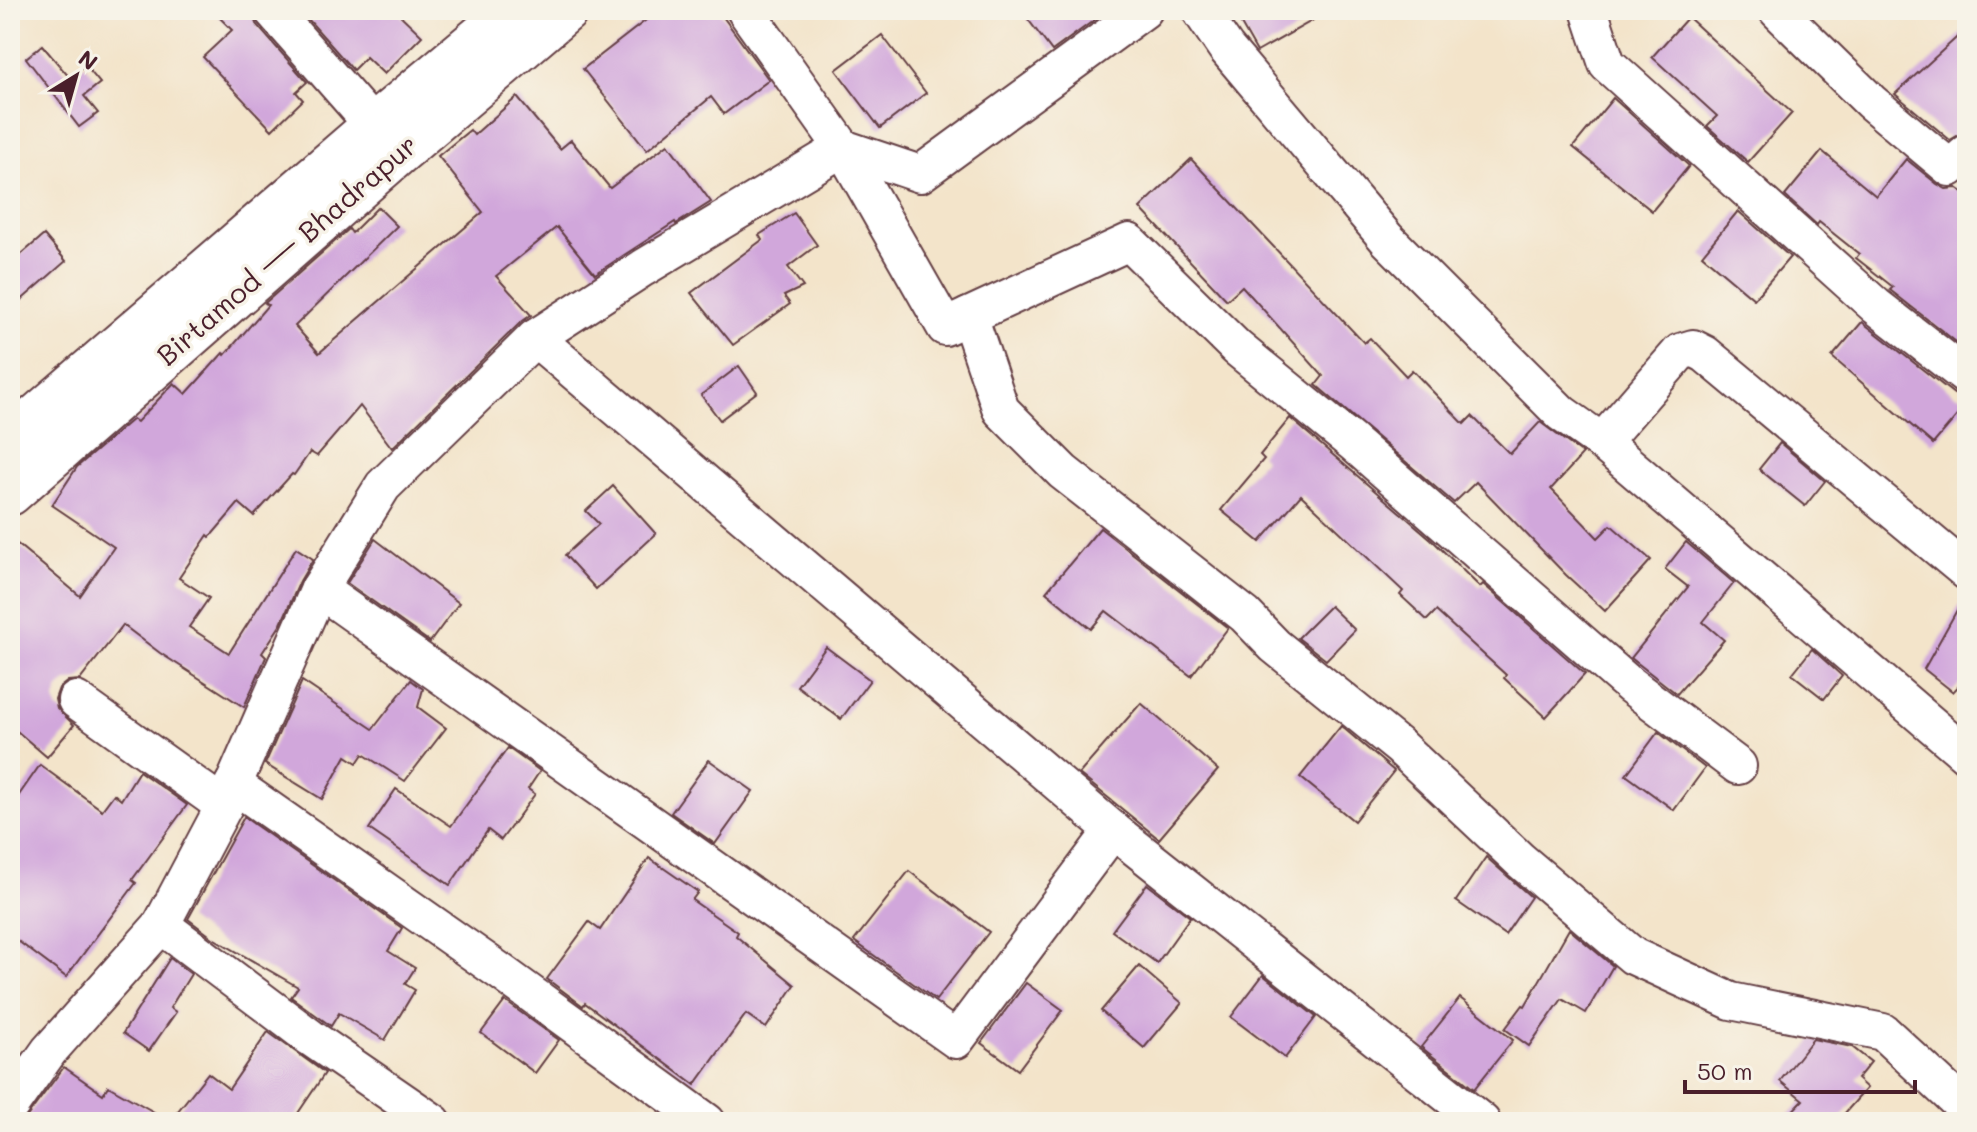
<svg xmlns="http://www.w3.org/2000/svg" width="1977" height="1132" font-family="Mali,sans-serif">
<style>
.building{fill:#d1a7db}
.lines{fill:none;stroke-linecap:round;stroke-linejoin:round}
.street-casing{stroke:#633d43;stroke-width:40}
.primary-casing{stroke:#633d43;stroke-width:48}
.street{stroke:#fff;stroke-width:36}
.primary{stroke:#fff;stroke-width:44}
.labels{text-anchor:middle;stroke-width:7;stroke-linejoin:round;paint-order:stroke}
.street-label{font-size:28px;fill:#4a1f2b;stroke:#f7f3e8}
</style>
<rect width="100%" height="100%" fill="#f7f3e8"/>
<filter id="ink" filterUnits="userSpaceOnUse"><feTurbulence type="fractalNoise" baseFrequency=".0125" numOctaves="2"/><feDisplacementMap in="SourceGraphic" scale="16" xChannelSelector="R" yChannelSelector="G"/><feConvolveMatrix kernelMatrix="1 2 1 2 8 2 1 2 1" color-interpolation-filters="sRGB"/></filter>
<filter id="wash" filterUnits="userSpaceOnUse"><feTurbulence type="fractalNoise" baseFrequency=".006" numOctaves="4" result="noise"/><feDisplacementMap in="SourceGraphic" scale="32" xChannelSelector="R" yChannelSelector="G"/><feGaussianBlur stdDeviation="1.8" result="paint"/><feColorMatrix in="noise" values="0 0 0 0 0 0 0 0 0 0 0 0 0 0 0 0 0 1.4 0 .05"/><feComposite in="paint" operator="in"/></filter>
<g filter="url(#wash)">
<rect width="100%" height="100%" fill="#f3e4ca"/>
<g id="blocks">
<!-- building -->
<g class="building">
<polygon points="212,10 252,10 256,24 307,82 296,92 303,100 272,130 203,57 232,30"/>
<polygon points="300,10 395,10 422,36 384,74 366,57 353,70"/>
<polygon points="659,10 718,10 769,80 724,114 711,97 647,150 583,69"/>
<polygon points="1021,10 1108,10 1052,51"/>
<polygon points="1233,10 1331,10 1257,52"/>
<polygon points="1688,17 1792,113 1748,162 1707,126 1717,116 1652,57"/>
<polygon points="1967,28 1967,130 1950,140 1895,94"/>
<polygon points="882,35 926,93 880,128 836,70"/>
<polygon points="42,45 69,77 85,65 100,83 84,96 98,113 79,127 26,58"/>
<polygon points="517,97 560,149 571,140 610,188 668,144 711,202 676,224 675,222 595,274 557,227 496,276 531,315 520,323 392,448 360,406 317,456 310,452 294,475 292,474 254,516 239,503 210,537 208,535 179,578 209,598 189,627 229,653 296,548 313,559 300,581 281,624 262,653 266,657 244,707 160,653 123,625 80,680 68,681 59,688 55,699 57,708 74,725 47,757 10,725 10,538 80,596 114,547 52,505 77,467 133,419 137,422 174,383 186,394 223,353 225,355 268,305 265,303 349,229 352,233 378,207 397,226 295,326 319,353 483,212 438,156 470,130 474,135"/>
<polygon points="1613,98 1689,166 1652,211 1573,147"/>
<polygon points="1822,151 1876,196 1906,159 1937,184 1946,189 1957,188 1967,195 1967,335 1960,345 1890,290 1893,287 1856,258 1859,254 1819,222 1817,225 1785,196"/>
<polygon points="1191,159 1364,343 1370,338 1406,376 1412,370 1464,424 1472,416 1510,454 1540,422 1583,454 1551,489 1598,538 1611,525 1651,560 1605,611 1566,575 1476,482 1454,503 1316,385 1323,376 1242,286 1227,300 1140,208"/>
<polygon points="1738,211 1790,257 1754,299 1702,255"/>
<polygon points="794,213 817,245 788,267 803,287 784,296 790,304 733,345 691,293 762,240 759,235"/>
<polygon points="44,235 66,261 10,310 10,264"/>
<polygon points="1862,322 1954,394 1967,398 1967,404 1933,444 1832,357"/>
<polygon points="739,366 757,392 720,420 701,395"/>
<polygon points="1290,418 1431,539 1480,587 1483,584 1585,674 1546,717 1504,678 1506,675 1436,611 1427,620 1400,595 1403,591 1301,495 1260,542 1221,510 1264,459 1260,455"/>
<polygon points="1780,443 1825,481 1805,506 1759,469"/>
<polygon points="613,486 656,534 596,589 565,555 599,524 586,511"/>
<polygon points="1100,528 1228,628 1191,676 1106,611 1091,629 1046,592"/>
<polygon points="375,539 459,603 430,642 347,583"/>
<polygon points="1686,542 1734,583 1703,622 1724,640 1677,694 1631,658 1688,587 1665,569"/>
<polygon points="1967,592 1967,677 1953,692 1924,669"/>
<polygon points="1330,606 1355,630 1326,660 1298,638"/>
<polygon points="826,647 870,680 841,719 797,686"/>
<polygon points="1812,649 1842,676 1824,699 1792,674"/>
<polygon points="411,680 423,689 418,707 446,728 405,781 363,754 357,763 346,756 322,799 265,764 302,681 373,729"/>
<polygon points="1141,703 1218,770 1159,839 1079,774"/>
<polygon points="1341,726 1394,771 1354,821 1300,777"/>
<polygon points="1658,732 1705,768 1674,810 1626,775"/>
<polygon points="508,748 540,771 528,789 535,794 501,840 488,830 450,885 369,829 396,789 451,826"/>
<polygon points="709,760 753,791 715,844 671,813"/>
<polygon points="40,765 102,810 114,794 121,800 139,771 187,805 132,880 136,883 66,977 10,935 10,808"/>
<polygon points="244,817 402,928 388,951 415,968 405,984 415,990 385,1040 339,1013 331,1026 291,997 298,987 213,938 188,919"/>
<polygon points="1486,857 1531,897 1505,935 1456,901"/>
<polygon points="649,858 698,892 692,900 738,932 736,936 795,985 766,1028 746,1014 695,1085 585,1003 583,1006 547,979 589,922 600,930"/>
<polygon points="909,871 989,932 936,1000 854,941"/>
<polygon points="1147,884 1190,917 1157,963 1112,931"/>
<polygon points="1569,929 1613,966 1586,1013 1562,999 1529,1046 1505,1029 1523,1005 1525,1006"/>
<polygon points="170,958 191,974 170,1008 176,1012 149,1051 123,1033"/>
<polygon points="1139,966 1182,1003 1144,1048 1101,1011"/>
<polygon points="1263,975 1316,1017 1285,1058 1231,1017"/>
<polygon points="1026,983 1063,1010 1018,1070 981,1043"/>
<polygon points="1460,998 1513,1040 1474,1089 1421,1047"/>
<polygon points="505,1001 559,1040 535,1073 481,1033"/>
<polygon points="268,1032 325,1073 292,1122 23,1122 64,1067 103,1094 108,1086 170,1121 208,1073 229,1089"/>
<polygon points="1813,1039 1852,1047 1871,1062 1857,1079 1867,1088 1837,1122 1782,1122 1803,1100 1780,1081"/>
</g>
</g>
</g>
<g filter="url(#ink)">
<use href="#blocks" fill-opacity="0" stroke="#633d43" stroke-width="2"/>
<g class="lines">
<!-- street casing -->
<g class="street-casing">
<g id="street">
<polyline points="272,10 392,147"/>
<polyline points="745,10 843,148 945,327 1129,242 1237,348 1352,442 1630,685 1738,766"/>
<polyline points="1200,10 1226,48 1387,239 1561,413 1602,442"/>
<polyline points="1589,10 1607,64 1876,306 1967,377"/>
<polyline points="1777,10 1871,102 1950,168 1967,153"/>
<polyline points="969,316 1001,410 1063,472 1245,615 1275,646 1400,747 1520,860 1633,956 1731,1001 1883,1032 1967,1110"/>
<polyline points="535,338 1113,830 1482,1122"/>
<polyline points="1967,572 1705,354 1693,348 1680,352 1602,442 1967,755"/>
<polyline points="319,589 956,1040 1113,830"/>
<polyline points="76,700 224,806"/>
<polyline points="233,784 501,972 707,1122"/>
<polyline points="161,925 311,1038 433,1122"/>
<polyline points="10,1106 49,1051 161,925 224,806 319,589 383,486 535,338 643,268 843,148 920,174 1144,10"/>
</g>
</g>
<!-- primary casing -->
<g class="primary-casing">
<g id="primary">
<polyline points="10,440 374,126 513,10"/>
<polyline points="10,493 397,154 566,10"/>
</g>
</g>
<!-- street -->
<use href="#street" class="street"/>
<!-- primary -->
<use href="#primary" class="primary"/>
</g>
</g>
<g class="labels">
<!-- street labels -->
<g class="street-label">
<text transform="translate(287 250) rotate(-41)" y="10">Birtamod — Bhadrapur</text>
</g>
</g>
<!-- margin -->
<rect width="1977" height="1132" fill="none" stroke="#f7f3e8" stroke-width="40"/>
<!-- north arrow -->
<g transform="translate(76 76) rotate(37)" stroke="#f7f3e8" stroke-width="6" paint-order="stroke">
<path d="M0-6L14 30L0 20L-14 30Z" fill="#4a1f2b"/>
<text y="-12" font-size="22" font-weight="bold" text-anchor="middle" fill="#4a1f2b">N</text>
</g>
<!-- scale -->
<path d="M1685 1080v12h230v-12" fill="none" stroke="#4a1f2b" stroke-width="4"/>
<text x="1697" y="1080" font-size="24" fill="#4a1f2b" stroke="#f7f3e8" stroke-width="6" paint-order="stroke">50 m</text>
</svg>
